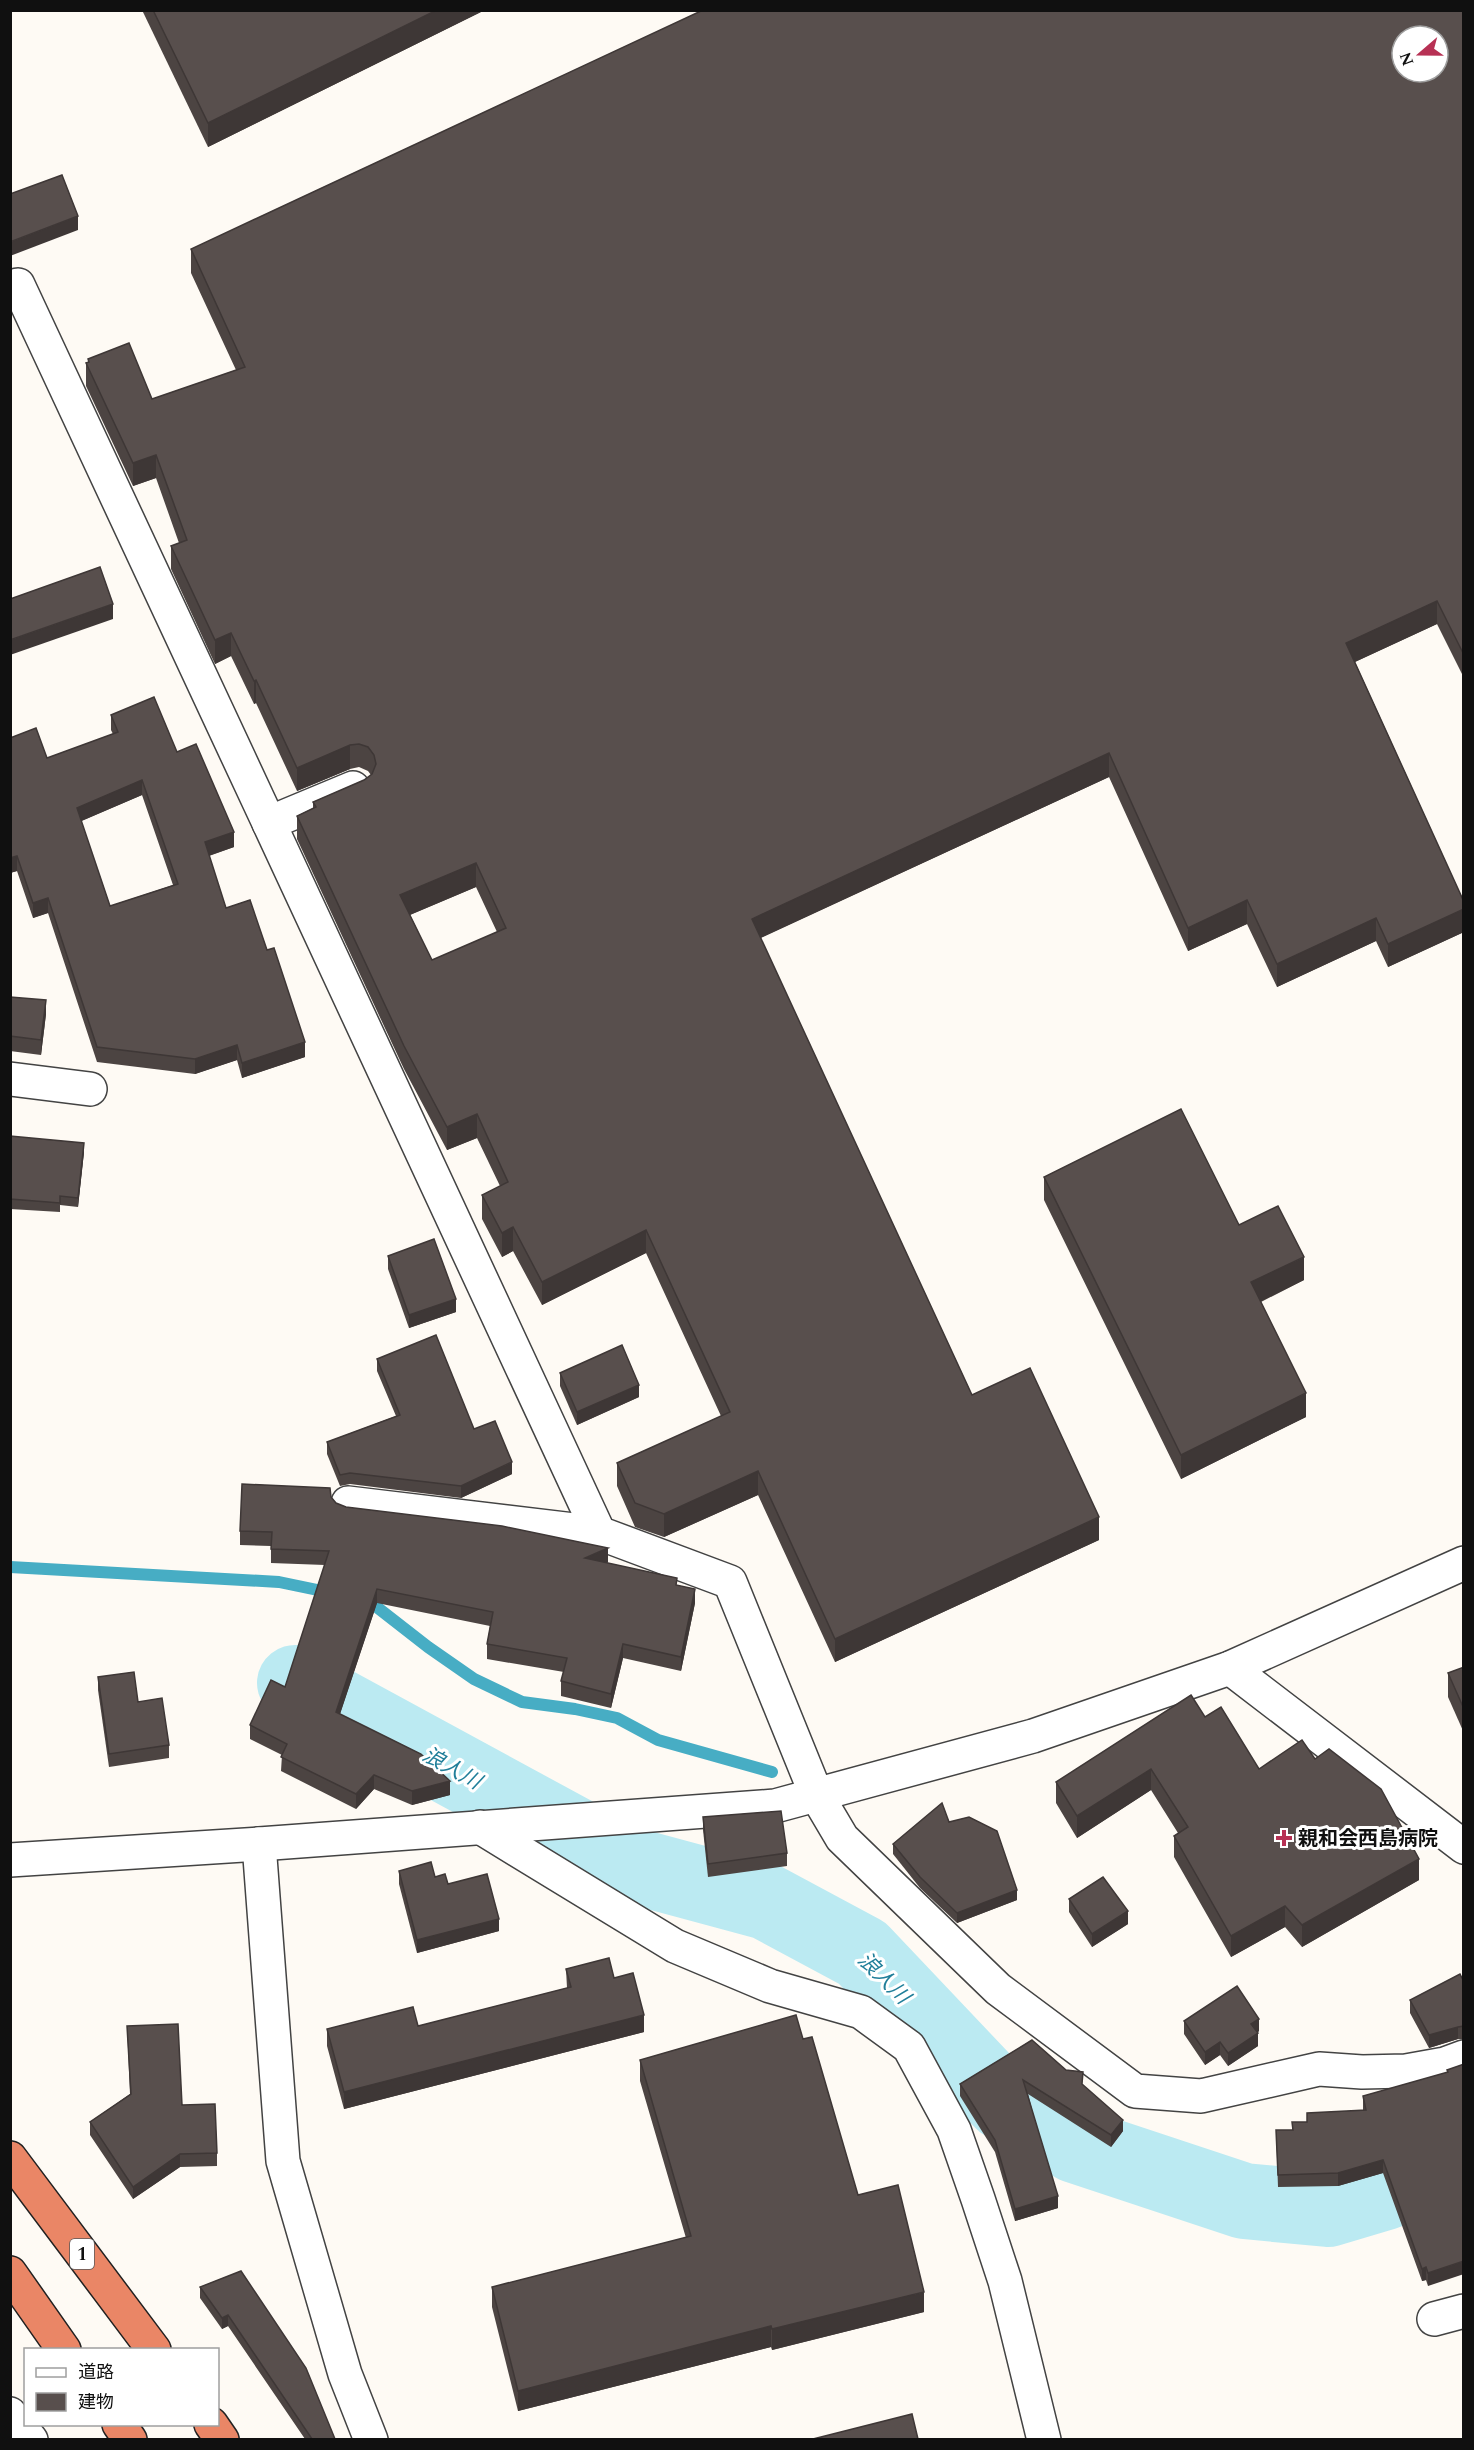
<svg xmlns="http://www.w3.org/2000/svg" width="1474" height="2450" font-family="Spectral,'Noto Sans JP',serif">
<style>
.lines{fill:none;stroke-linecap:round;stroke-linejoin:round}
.stream{stroke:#47adc4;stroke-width:12}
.river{stroke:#bbeaf2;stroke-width:76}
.minor-casing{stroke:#434343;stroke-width:36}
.highway-casing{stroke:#212121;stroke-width:36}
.minor{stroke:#fff;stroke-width:33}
.highway{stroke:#ea8666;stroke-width:33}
.wall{fill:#4c4442;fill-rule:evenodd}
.shaded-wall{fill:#3e3736}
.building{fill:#584f4d;stroke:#3e3736;stroke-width:1.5;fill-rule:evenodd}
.poi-dot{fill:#b73154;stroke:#fff;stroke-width:2}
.labels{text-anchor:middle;stroke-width:6;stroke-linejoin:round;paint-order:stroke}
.shield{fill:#fff;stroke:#585858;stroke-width:1.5}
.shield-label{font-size:18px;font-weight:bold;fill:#101010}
.poi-label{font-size:20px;font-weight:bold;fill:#101010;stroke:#fff;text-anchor:start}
.water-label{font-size:21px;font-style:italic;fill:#217f9a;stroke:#fff}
</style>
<rect width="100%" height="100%" fill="#fefaf4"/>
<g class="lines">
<!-- stream -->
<g class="stream">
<polyline points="10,1567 279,1582 332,1593"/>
<polyline points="363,1600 369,1601 428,1647 474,1679 522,1702 575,1709 617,1718 658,1740 772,1772"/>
</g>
<!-- river -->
<polyline class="river" points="295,1683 630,1865 767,1902 862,1953 1003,2102 1075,2145 1244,2201 1328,2209 1385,2192 1464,2155"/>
<!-- minor casing -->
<g class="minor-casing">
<g id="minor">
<polyline points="10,287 18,285 269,823 353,788"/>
<polyline points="269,823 599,1533 730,1582 816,1794 842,1838 998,1989 1135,2091 1201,2096 1319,2069 1362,2072 1406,2071 1445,2064 1464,2057"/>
<polyline points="10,1079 90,1089"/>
<polyline points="348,1503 599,1533"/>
<polyline points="1230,1668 1464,1847"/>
<polyline points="480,1827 675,1946 770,1986 861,2012 909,2047 954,2130 978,2199 1005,2281 1044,2440"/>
<polyline points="259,1844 283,2161 345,2374 371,2440"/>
<polyline points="10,1860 259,1844 775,1806 1033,1736 1230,1668 1464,1563"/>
<polyline points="1434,2319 1464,2311"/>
<polyline points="10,2414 31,2440"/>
</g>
</g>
<!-- highway casing -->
<g class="highway-casing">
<g id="highway">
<polyline points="10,2158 154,2350"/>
<polyline points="10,2273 64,2350"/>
<polyline points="119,2424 130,2440"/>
<polyline points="211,2424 222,2440"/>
</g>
</g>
<!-- minor -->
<use href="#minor" class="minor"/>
<!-- highway -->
<use href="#highway" class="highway"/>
</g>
<!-- wall -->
<g class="wall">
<polygon points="142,10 485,10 208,147"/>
<path d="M1464,10v668l-27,-54 -82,38 109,240v30l-76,35 -12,-26 -99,46 -30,-63 -59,27 -79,-174 -349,161 212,457 127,145 -264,122 -77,-167 -94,42 -29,-10 -18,-41v-23l104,-47 -75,-163 -104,52 -29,-54 -11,6 -20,-38v-24l18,-9 -23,-48 -30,12 -43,-81 -107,-230v-23l16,-8v-6l51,-22 7,-5 -3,-4 -9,-4 -9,2 -53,22 -41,-88 -2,1 -23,-48 -16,8 -44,-95v-23l8,-3 -23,-65 -23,8 -47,-100v-23l2,-1v-3l64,40 84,-29 -45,-97v-24zM476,887l21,45 -65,28 -22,-45z"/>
<path d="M111,715l66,37 57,95 -25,9 17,52 41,42 38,107 -63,21 -5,-18 -42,14 -98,-12 -49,-149 -15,5 -16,-47 -7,2 37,-115 66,-24 -2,-4zM142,795l31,90 -63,21 -29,-85z"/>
<polygon points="10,997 46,1014 41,1055 10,1051"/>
<polygon points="10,1136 84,1152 78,1207 60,1205 60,1212 10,1209"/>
<polygon points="1044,1177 1239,1225 1304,1280 1261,1302 1306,1417 1181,1479 1044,1200"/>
<polygon points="388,1256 456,1312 409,1328 388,1269"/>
<polygon points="377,1359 474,1429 512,1474 461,1498 350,1484 340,1486 327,1454 327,1442 396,1416 377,1371"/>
<polygon points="560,1373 639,1397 577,1425 560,1386"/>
<polygon points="331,1497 336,1503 346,1507 608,1562 607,1563 677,1585 695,1603 681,1671 623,1658 611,1708 561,1696 561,1681 564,1672 487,1659 487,1644 490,1626 377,1603 340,1714 450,1795 412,1805 374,1789 356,1809 281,1771 282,1755 250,1739 250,1725 285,1687 325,1565 271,1563 271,1546 240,1545 240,1531"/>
<polygon points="1464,1667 1464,1733 1448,1697 1448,1673"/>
<polygon points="98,1677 138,1702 169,1745 169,1758 109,1767 98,1690"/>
<polygon points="1205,1717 1259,1769 1315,1759 1419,1880 1302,1947 1285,1927 1231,1957 1174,1857 1174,1836 1178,1833 1151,1790 1077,1838 1056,1803 1056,1782"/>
<polygon points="703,1817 787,1853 787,1866 708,1877 703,1830"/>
<polygon points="949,1822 1017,1900 957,1923 920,1888 893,1854 893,1844"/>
<polygon points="399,1871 435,1877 499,1931 417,1953 399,1884"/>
<polygon points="1069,1899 1128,1924 1092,1947 1069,1912"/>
<polygon points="566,1969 614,1978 644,2032 344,2109 327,2046 327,2029 418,2026 567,1988"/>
<polygon points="1464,1978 1464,2039 1458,2039 1429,2048 1410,2013 1410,2000"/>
<polygon points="1184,2021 1259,2031 1257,2033 1258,2046 1228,2066 1220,2055 1205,2065 1184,2034"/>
<polygon points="127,2026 217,2153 217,2166 180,2167 133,2199 90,2135 90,2122 130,2094"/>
<polygon points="803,2039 858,2195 924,2312 772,2350 771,2347 518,2411 492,2307 492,2287 686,2238 640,2081 640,2060"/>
<polygon points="1032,2040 1123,2131 1111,2147 1028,2094 1058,2208 1015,2221 995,2152 960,2096 960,2084"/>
<polygon points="1464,2064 1428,2286 1426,2280 1422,2281 1383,2173 1338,2186 1278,2187 1276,2130 1292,2130 1292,2122 1307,2122 1363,2110 1363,2096 1447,2073 1447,2070"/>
<polygon points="241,2271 335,2439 305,2439 228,2326 222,2329 200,2298 200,2287"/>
</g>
<!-- shaded-wall -->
<g class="shaded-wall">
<polygon points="437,10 485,10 208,147 208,123"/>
<polygon points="78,216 78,230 10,256 10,242"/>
<polygon points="156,455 156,478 133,486 133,463"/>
<polygon points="1437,601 1437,624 1346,666 1346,643"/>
<polygon points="113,604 113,619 10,655 10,640"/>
<polygon points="231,633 231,656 215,664 215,640"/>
<polygon points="256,680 256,703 254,704 254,681"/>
<polygon points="350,745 350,769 297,791 297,768"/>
<polygon points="1109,753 1109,777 752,942 752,919"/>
<polygon points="142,780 142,795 77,823 77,808"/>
<polygon points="234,832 234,847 205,857 205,842"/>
<polygon points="17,856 17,871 10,873 10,858"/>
<polygon points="476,863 476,887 400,919 400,895"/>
<polygon points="48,898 48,913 33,918 33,903"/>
<polygon points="1247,900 1247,924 1188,951 1188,928"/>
<polygon points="1464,909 1464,932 1388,967 1388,944"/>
<polygon points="1376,918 1376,941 1277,987 1277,964"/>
<polygon points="46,1000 46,1014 41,1055 41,1040"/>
<polygon points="305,1042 305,1057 242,1078 242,1063"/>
<polygon points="237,1045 237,1060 195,1074 195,1059"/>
<polygon points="477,1114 477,1138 447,1150 447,1127"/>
<polygon points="84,1143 84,1152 78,1207 78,1198"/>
<polygon points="513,1227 513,1251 502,1257 502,1233"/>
<polygon points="646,1230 646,1253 542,1305 542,1282"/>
<polygon points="1304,1257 1304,1280 1251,1306 1251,1282"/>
<polygon points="456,1299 456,1312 409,1328 409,1315"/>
<polygon points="639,1385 639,1397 577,1425 577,1412"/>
<polygon points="1306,1393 1306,1417 1181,1479 1181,1455"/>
<polygon points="512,1462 512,1474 461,1498 461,1486"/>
<polygon points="758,1471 758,1495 664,1537 664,1514"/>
<polygon points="1099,1517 1099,1540 835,1662 835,1639"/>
<polygon points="608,1548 608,1562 585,1573 585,1558"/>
<polygon points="377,1589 377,1603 336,1726 336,1712"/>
<polygon points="695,1589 695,1603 681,1671 681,1657"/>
<polygon points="623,1644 623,1658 611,1708 611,1694"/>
<polygon points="1151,1769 1151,1790 1077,1838 1077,1816"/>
<polygon points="374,1775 374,1789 356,1809 356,1794"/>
<polygon points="450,1781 450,1795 412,1805 412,1791"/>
<polygon points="1419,1859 1419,1880 1302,1947 1302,1925"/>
<polygon points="1017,1890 1017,1900 957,1923 957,1913"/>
<polygon points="1285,1906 1285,1927 1231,1957 1231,1936"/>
<polygon points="1128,1911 1128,1924 1092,1947 1092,1934"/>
<polygon points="499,1919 499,1931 417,1953 417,1940"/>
<polygon points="644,2015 644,2032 344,2109 344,2092"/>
<polygon points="1259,2019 1259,2031 1251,2037 1251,2024"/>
<polygon points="1458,2027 1458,2039 1429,2048 1429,2035"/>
<polygon points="1258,2033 1258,2046 1228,2066 1228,2053"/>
<polygon points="1220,2042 1220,2055 1205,2065 1205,2052"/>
<polygon points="1123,2120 1123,2131 1111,2147 1111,2135"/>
<polygon points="180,2154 180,2167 133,2199 133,2187"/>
<polygon points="1383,2160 1383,2173 1338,2186 1338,2173"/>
<polygon points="1058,2196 1058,2208 1015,2221 1015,2209"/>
<polygon points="1464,2261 1464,2274 1428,2286 1428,2273"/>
<polygon points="1426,2267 1426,2280 1422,2281 1422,2269"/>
<polygon points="924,2292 924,2312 772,2350 772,2329"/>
<polygon points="228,2315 228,2326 222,2329 222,2318"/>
<polygon points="771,2326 771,2347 518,2411 518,2391"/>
</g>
<!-- building -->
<g class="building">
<polygon points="153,10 437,10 208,123"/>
<path d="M703,10h761v645l-27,-54 -91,42 118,259v7l-76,35 -12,-26 -99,46 -30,-64 -59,28 -79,-175 -357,166 220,476 58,-27 69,149 -264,122 -77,-168 -94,43 -29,-11 -18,-40 113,-51 -84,-182 -104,52 -29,-55 -11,6 -20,-38 26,-13 -31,-68 -30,13 -43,-81 -107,-230 19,-9 -3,-5 51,-22 8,-6 4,-10 -2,-9 -6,-8 -9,-3 -9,1 -53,23 -41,-88 -2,1 -23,-48 -16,7 -44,-94 16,-6 -31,-85 -23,8 -47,-100 3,-1 -1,-3 41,-16 23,56 93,-32 -54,-118zM1402,36h36v36h-36zM476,863l30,65 -74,32 -32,-65z"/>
<polygon points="62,175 78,216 10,242 10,194"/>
<polygon points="100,567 113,604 10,640 10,599"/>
<path d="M154,697l23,55 19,-8 38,88 -29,10 21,66 24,-8 17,50 7,-2 31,94 -63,21 -5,-18 -42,14 -98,-12 -49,-149 -15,5 -16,-47 -7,2v-120l26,-10 11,30 71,-26 -7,-17zM142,780l36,104 -68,22 -33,-98z"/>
<polygon points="10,997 46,1000 41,1040 10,1036"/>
<polygon points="1181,1109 1239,1225 1278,1206 1304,1257 1251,1282 1306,1393 1181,1455 1044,1177"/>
<polygon points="10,1136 84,1143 78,1198 60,1196 60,1203 10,1199"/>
<polygon points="434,1239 456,1299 409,1315 388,1256"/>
<polygon points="436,1335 474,1429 495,1421 512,1462 461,1486 350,1473 340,1475 327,1442 400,1415 377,1359"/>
<polygon points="622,1345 639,1385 577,1412 560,1373"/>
<polygon points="242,1484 330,1488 331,1497 336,1503 346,1507 502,1526 608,1548 585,1558 677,1578 676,1585 695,1589 681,1657 623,1644 611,1694 561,1681 567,1658 487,1644 493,1612 377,1589 336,1712 421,1754 450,1781 412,1791 374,1775 356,1794 281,1757 287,1744 250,1725 271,1680 285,1687 329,1551 271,1549 272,1532 240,1531"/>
<polygon points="1464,1667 1464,1709 1448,1673"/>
<polygon points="134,1672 138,1702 162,1698 169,1745 109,1754 98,1677"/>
<polygon points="1191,1695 1205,1717 1221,1707 1259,1769 1302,1740 1315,1759 1329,1749 1381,1789 1419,1859 1302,1925 1285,1906 1231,1936 1174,1836 1188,1827 1151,1769 1077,1816 1056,1782"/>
<polygon points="942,1803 949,1822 969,1817 997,1831 1017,1890 957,1913 920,1877 893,1844"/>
<polygon points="781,1811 787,1853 708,1864 703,1817"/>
<polygon points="431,1862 435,1877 445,1874 448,1884 487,1874 499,1919 417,1940 399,1871"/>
<polygon points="1103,1877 1128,1911 1092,1934 1069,1899"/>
<polygon points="609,1958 614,1978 633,1973 644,2015 344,2092 327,2029 413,2007 418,2026 571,1987 566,1969"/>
<polygon points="1460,1974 1462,1978 1464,1978 1464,2026 1458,2027 1429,2035 1410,2000"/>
<polygon points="1237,1986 1259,2019 1251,2024 1258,2033 1228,2053 1220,2042 1205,2052 1184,2021"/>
<polygon points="796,2015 803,2039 812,2037 858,2195 898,2185 924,2292 772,2329 771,2326 518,2391 492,2287 691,2236 640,2060"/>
<polygon points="178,2024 182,2105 215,2104 217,2153 180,2154 133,2187 90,2122 131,2094 127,2026"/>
<polygon points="1032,2040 1066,2070 1083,2072 1082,2084 1123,2120 1111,2135 1023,2080 1058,2196 1015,2209 995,2140 960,2084"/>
<polygon points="1464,2064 1464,2261 1428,2273 1426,2267 1422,2269 1383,2160 1338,2173 1278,2175 1276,2130 1293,2130 1292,2122 1307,2122 1307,2113 1366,2110 1363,2096 1448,2072 1447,2070"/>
<polygon points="241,2271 306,2368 335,2439 312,2439 228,2315 222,2318 200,2287"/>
<polygon points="912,2414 918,2439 813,2439"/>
</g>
<!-- markers -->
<path class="poi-dot" d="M1281 1829h6v6h6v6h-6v6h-6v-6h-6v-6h6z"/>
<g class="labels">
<!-- shield labels -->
<rect class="shield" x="70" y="2239" width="24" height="30" rx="4.5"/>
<g class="shield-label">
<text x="82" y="2260">1</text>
</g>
<!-- poi labels -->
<g class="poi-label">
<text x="1298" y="1845">親和会西島病院</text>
</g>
<!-- water labels -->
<g class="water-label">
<text transform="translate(452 1768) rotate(29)" y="7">浪人川</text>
<text transform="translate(884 1978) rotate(45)" y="7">浪人川</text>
</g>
</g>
<!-- border -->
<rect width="1474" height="2450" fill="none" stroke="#101010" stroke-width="24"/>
<!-- legend -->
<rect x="24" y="2348" width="195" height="78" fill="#ffffff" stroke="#9f9f9f" stroke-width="1.5"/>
<rect x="36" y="2368" width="30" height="9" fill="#ffffff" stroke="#9f9f9f" stroke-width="1.5"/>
<text x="78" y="2378" font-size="18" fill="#101010">道路</text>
<rect x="36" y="2393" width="30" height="18" fill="#584f4d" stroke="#9f9f9f" stroke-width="1.5"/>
<text x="78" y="2408" font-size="18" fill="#101010">建物</text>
<!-- north arrow -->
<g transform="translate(1420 54) rotate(250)"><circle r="28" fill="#ffffff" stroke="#9f9f9f" stroke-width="1.5"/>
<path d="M0-4.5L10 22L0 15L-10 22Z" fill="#b73154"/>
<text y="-9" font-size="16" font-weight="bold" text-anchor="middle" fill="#101010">N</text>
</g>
</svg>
